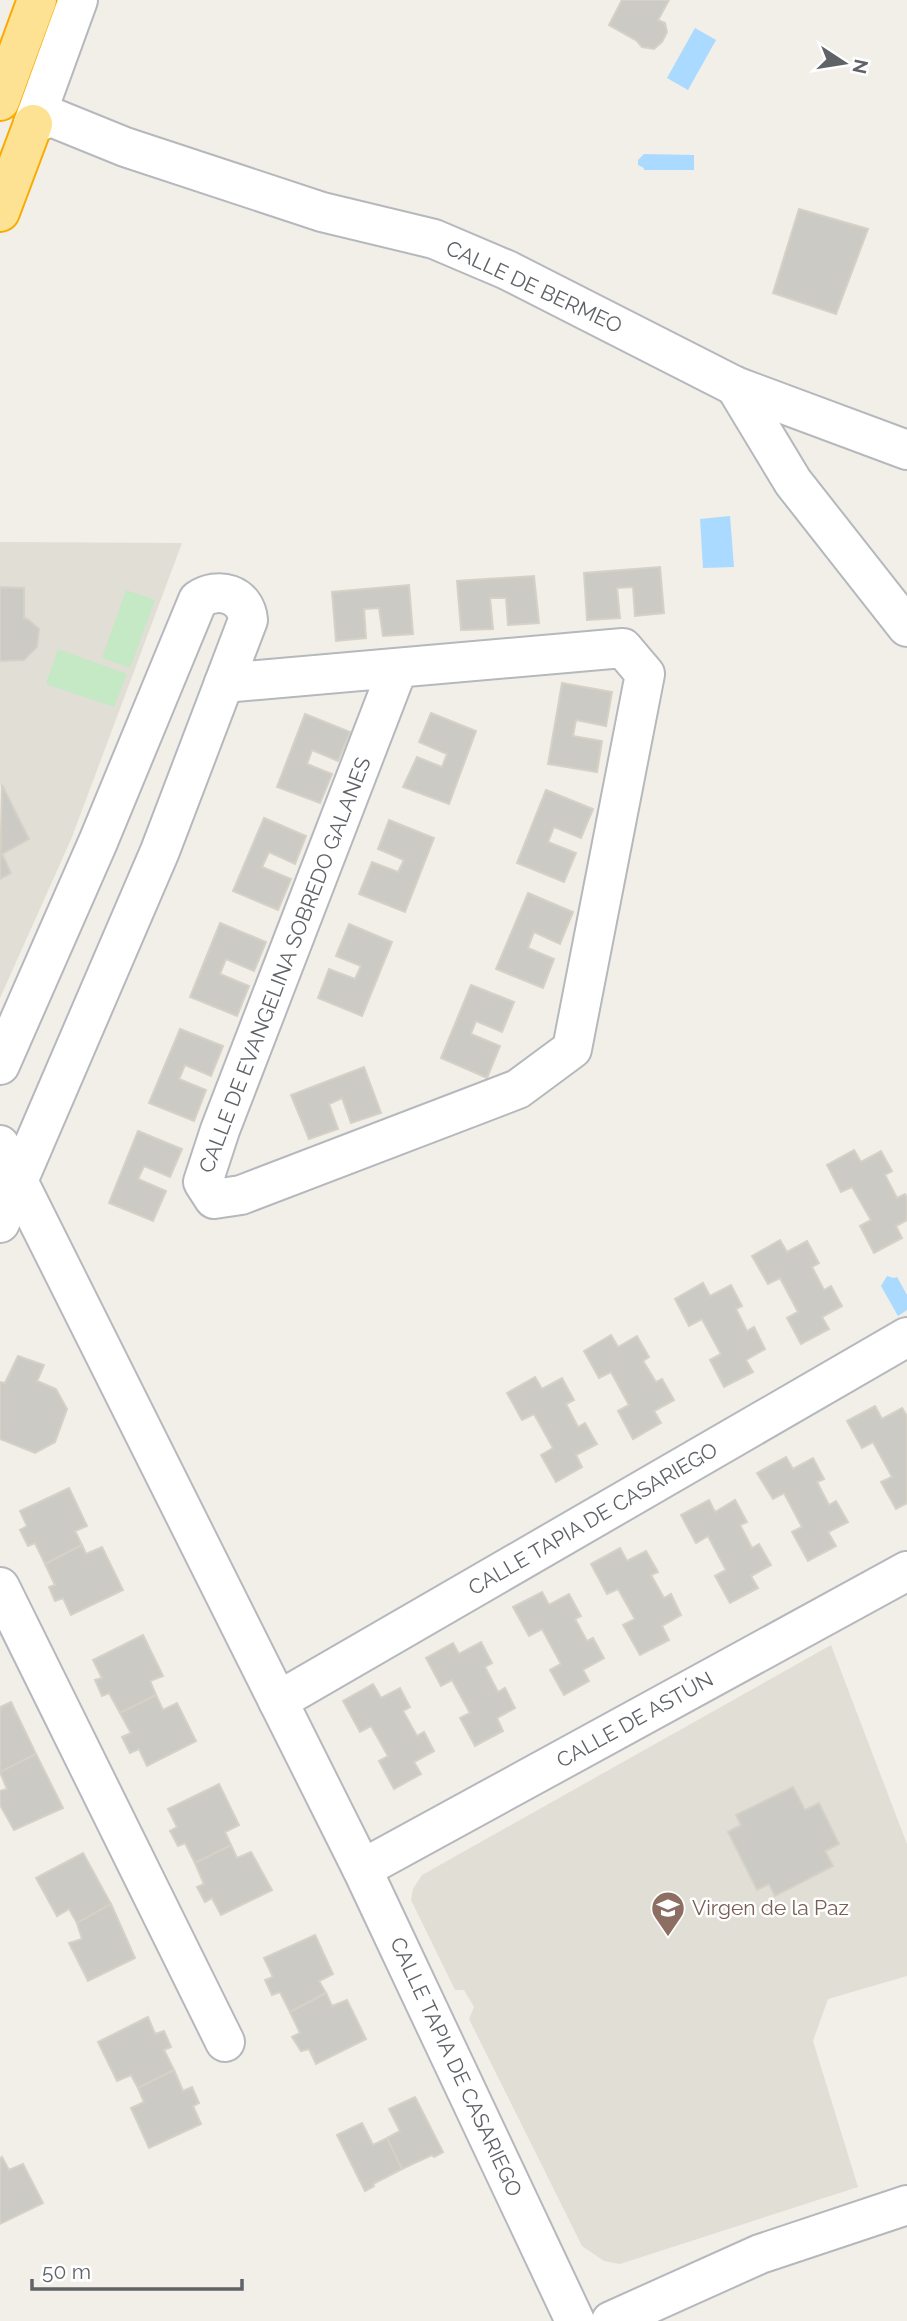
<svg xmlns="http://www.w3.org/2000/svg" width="907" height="2321" font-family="Raleway,sans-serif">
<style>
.education{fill:#e1ded6}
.green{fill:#c5e8c5}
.water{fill:#aadaff}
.building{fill:#cccac5;stroke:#d6d1c6;stroke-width:2}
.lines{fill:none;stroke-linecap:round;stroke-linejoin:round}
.minor-casing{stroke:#b5b8bc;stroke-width:42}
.highway-casing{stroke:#f9ab00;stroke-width:42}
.minor{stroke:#fff;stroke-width:38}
.highway{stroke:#fde293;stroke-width:38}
.labels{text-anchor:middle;stroke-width:5;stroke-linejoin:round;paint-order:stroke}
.street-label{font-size:21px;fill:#5f6368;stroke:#fff}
.education-label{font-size:21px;fill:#785e54;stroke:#fff;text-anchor:start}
</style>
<rect width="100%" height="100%" fill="#f1efe8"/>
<!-- education -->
<g class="education">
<polygon points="0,542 182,543 72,837 0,998 0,879 11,873 2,854 29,839 2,785 0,786 0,661 24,660 37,647 39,629 29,620 24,618 0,587"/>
<polygon points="831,1645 907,1844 907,1976 828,1999 813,2041 858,2187 620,2264 604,2261 582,2246 469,2019 474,2007 464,1990 455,1990 411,1900 413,1889 422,1875"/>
</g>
<!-- green -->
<g class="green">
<polygon points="126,590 155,600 130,668 102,658"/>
<polygon points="58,649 127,674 114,707 46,684"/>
</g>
<!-- water -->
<g class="water">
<polygon points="695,28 716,40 688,90 667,78"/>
<polygon points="644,154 694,155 694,170 644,170 644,168 638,165 638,160"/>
<polygon points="730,516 734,567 703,568 700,519"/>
<polygon points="887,1276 894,1278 897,1277 907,1295 907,1310 898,1316 881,1286"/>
</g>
<!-- building -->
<g class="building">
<polygon points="622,0 669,0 658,20 665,23 667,32 662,42 654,49 642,47 637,41 609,25"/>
<polygon points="799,209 868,229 836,314 773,293"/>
<polygon points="660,567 664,613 635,616 633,587 617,588 620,618 587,620 584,573"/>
<polygon points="534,576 539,623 508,625 506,598 490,598 493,629 461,630 457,581"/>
<polygon points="409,585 413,634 383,636 379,608 364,609 366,638 336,641 332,592"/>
<polygon points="0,587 24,588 24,618 29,620 39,629 37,647 24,660 0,661"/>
<polygon points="562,683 612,692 606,726 576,720 573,736 602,741 597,772 548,764"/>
<polygon points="431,713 476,731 449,804 403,787 417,757 442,767 447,754 419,742"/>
<polygon points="305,714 350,732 338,761 312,750 307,764 332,774 320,803 277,787"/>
<polygon points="2,785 29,839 2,854 11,873 0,879"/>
<polygon points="546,790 593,809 581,838 554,827 548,842 576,853 564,882 517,863"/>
<polygon points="264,818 306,836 295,864 269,852 262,867 291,879 278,910 233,891"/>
<polygon points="389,820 434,838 405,912 359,894 372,862 398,872 404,860 378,849"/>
<polygon points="528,893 573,912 560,944 534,932 528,948 554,959 543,988 496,969"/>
<polygon points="220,923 266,942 254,971 226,959 220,974 249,986 237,1016 190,997"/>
<polygon points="349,924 392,942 362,1016 318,998 329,969 355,979 361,966 336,956"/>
<polygon points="471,985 514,1002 502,1032 476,1021 471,1034 500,1046 487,1078 441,1058"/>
<polygon points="180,1029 223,1046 211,1076 185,1065 179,1079 206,1090 194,1121 149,1103"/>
<polygon points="364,1067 381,1113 351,1123 342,1098 329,1104 338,1129 309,1139 291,1095"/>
<polygon points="138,1131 182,1149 170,1177 144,1166 138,1179 166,1191 153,1221 109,1203"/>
<polygon points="854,1150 861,1162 881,1151 892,1171 885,1175 897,1198 905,1194 907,1198 907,1220 896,1226 902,1238 874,1253 860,1226 871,1220 852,1187 841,1192 827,1165"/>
<polygon points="780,1240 787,1252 807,1241 819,1263 812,1267 824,1290 831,1286 842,1306 822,1317 829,1329 801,1344 787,1318 798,1312 780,1278 768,1284 752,1256"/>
<polygon points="703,1283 710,1296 731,1285 742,1306 736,1309 747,1331 754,1327 765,1349 746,1360 753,1372 724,1387 710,1360 721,1354 702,1319 689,1326 675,1299"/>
<polygon points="611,1335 618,1347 637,1336 649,1357 643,1361 656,1382 662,1379 674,1400 654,1411 661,1423 633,1439 618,1411 629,1405 611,1372 599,1378 584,1351"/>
<polygon points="18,1356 44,1365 37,1381 56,1389 67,1409 55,1442 35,1453 0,1439 0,1382 5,1383"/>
<polygon points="535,1377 542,1389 562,1378 574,1400 566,1404 578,1427 585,1423 597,1444 576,1455 582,1467 556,1482 541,1455 553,1448 534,1414 522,1420 507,1393"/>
<polygon points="875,1406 882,1419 902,1408 907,1416 907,1503 896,1509 881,1482 892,1477 873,1442 862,1448 847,1421"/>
<polygon points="786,1457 793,1469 813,1458 824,1479 817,1482 829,1505 836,1501 848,1522 828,1532 836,1546 808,1561 792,1532 802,1527 784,1493 773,1499 757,1473"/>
<polygon points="69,1488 87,1526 75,1531 82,1545 45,1564 35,1543 28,1546 20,1530 27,1526 20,1511"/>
<polygon points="709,1500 715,1512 735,1500 747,1522 740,1525 752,1548 759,1544 771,1565 751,1576 758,1588 730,1603 715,1576 726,1570 708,1536 696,1543 681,1515"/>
<polygon points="82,1545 86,1554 102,1547 123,1590 71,1615 63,1598 55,1601 49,1587 55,1585 45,1564"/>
<polygon points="620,1548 627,1561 646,1551 658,1572 651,1575 664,1598 671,1594 681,1615 662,1626 669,1640 640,1655 623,1625 635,1619 618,1589 607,1594 591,1564"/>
<polygon points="542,1592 549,1605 569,1594 581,1616 575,1619 587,1641 593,1638 604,1658 583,1670 589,1681 564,1695 550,1670 561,1664 542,1629 529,1636 513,1607"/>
<polygon points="143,1635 163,1676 150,1681 156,1695 120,1713 109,1693 102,1696 95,1680 102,1678 93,1660"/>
<polygon points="481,1642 492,1663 485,1667 498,1692 505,1688 515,1708 497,1718 503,1731 475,1746 460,1718 470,1713 452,1680 441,1686 426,1658 453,1643 459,1654"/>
<polygon points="373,1684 381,1698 400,1688 410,1707 403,1711 417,1736 424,1732 434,1751 414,1762 421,1774 394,1789 379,1761 388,1756 371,1726 360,1732 343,1701"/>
<polygon points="156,1695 163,1710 177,1703 196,1741 147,1766 139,1749 130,1753 122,1737 131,1733 120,1713"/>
<polygon points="11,1702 36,1754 0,1772 0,1707"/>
<polygon points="36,1754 63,1808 14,1830 0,1805 0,1791 7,1789 0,1772"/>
<polygon points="219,1784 239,1825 225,1832 231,1845 195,1863 185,1843 178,1846 170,1831 177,1827 168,1809"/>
<polygon points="793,1787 805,1810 819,1803 839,1844 825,1851 833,1866 775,1896 769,1884 757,1890 728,1832 741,1825 736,1815"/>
<polygon points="231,1845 237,1858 251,1852 272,1890 221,1915 212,1898 205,1902 197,1887 204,1884 195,1863"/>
<polygon points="83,1853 111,1904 77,1923 69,1909 57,1916 36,1878"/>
<polygon points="111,1904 135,1958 88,1981 69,1943 82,1939 77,1923"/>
<polygon points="315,1935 333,1974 319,1981 326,1993 290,2012 280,1992 272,1995 265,1980 273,1977 264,1958"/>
<polygon points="326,1993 332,2006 347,2000 366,2039 316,2064 309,2049 301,2051 292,2037 300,2033 290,2012"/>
<polygon points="148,2017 155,2034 164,2031 171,2047 164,2050 174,2070 138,2088 131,2075 117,2081 98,2042"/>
<polygon points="174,2070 183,2091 192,2087 199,2103 193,2106 201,2124 149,2148 131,2108 144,2102 138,2088"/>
<polygon points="415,2097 443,2152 434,2157 432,2155 402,2169 387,2138 400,2131 389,2109"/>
<polygon points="362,2123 373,2145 387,2138 402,2169 373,2184 374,2186 365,2191 337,2135"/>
<polygon points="2,2157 9,2170 23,2164 43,2203 0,2224 0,2159"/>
</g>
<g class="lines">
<!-- minor casing -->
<g class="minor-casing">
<g id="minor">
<polyline points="33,124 51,117 125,147 322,212 434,239 507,270 735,386 907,450"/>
<polyline points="33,124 78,0"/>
<polyline points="735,386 793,482 907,627"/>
<polyline points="224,683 623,648 645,674 572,1049 518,1089 241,1195 214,1199 203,1182 220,1130 398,668"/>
<path d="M0,1065l98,-223 100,-242c20,-14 48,-6 50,20l-88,231 -160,372"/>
<polyline points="0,1145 362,1869 575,2321"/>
<polyline points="0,1587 225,2042"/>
<polyline points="278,1701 907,1337"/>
<polyline points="362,1869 907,1571"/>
<polyline points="611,2321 760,2254 907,2205"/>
</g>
</g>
<!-- highway casing -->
<g class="highway-casing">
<g id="highway">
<polyline points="0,101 37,0"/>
<polyline points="0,212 33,124"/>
</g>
</g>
<!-- minor -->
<use href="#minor" class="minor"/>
<!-- highway -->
<use href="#highway" class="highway"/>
</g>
<!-- icons -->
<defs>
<g id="school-pin" transform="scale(1.75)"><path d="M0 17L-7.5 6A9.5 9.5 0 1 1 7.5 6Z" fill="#8d6e63" stroke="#fff"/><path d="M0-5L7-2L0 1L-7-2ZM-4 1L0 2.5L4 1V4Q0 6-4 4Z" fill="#fff"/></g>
</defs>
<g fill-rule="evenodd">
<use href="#school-pin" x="668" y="1908"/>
</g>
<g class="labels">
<!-- street labels -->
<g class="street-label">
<text transform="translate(534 287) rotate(25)" y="7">CALLE DE BERMEO</text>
<text transform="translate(285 965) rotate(-69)" y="7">CALLE DE EVANGELINA SOBREDO GALANES</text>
<text transform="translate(593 1519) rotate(-30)" y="7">CALLE TAPIA DE CASARIEGO</text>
<text transform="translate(635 1720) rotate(-29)" y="7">CALLE DE ASTÚN</text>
<text transform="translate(456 2067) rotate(65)" y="7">CALLE TAPIA DE CASARIEGO</text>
</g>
<!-- education labels -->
<g class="education-label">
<text x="692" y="1915">Virgen de la Paz</text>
</g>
</g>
<!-- north arrow -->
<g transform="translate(844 63) rotate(102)" stroke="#ffffff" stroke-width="5" paint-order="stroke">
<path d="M0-5L12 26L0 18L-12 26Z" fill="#5f6368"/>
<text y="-10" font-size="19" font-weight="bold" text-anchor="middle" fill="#5f6368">N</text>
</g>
<!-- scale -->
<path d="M32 2279v10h210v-10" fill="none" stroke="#5f6368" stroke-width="3.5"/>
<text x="42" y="2279" font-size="21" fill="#5f6368" stroke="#ffffff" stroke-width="5" paint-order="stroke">50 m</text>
</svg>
